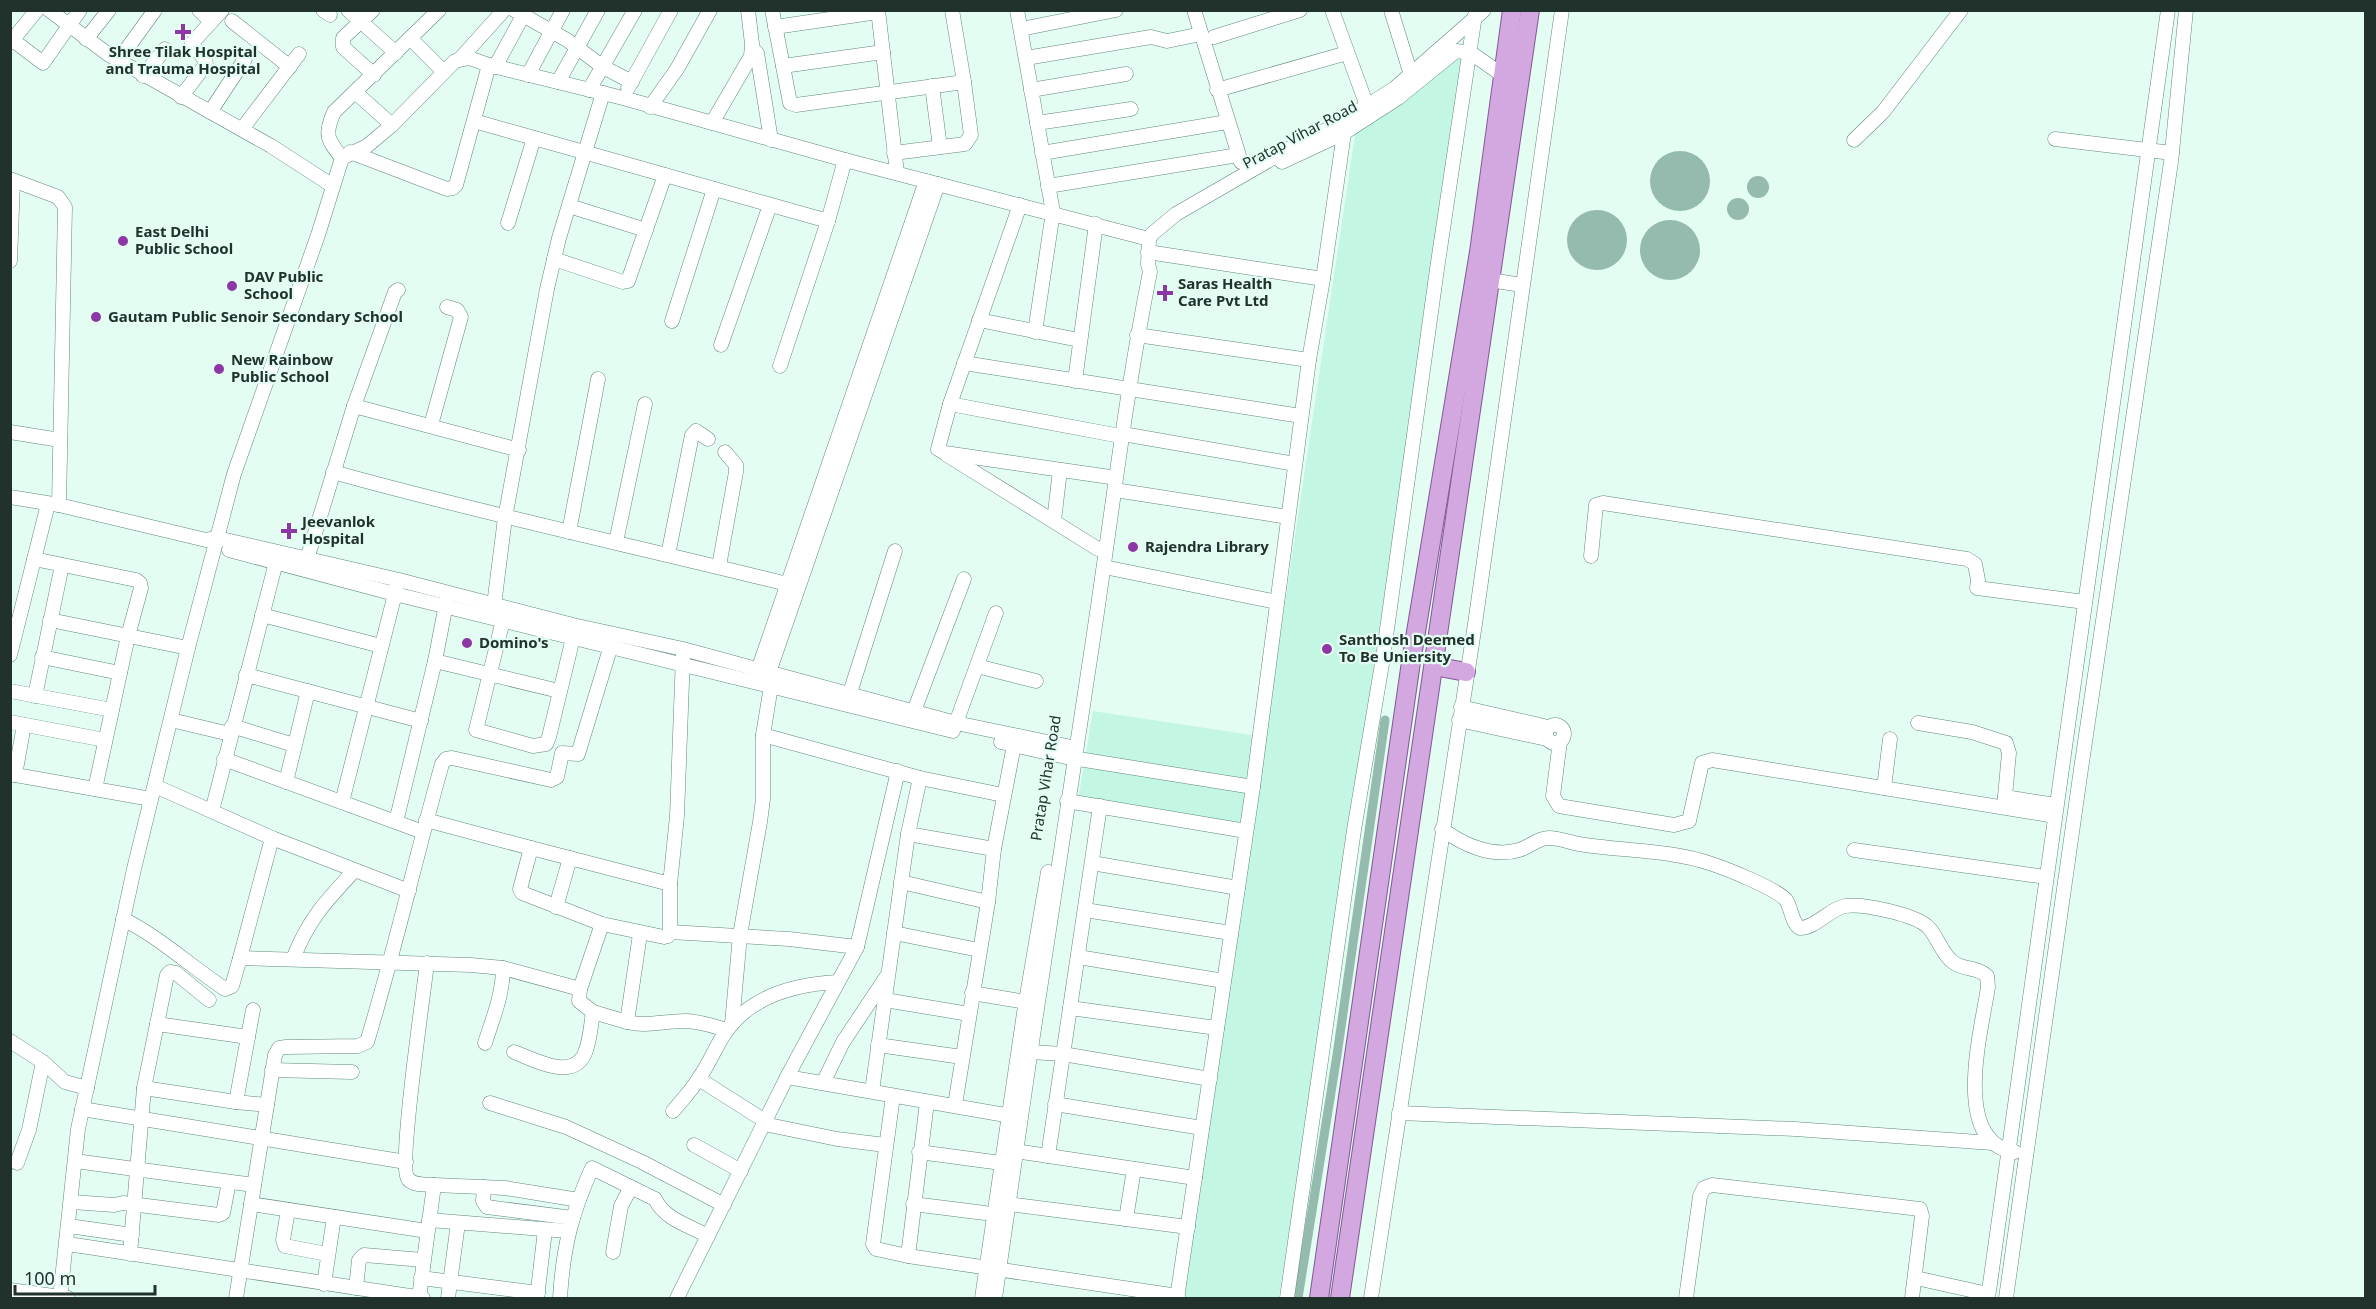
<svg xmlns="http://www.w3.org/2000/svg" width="2376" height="1309" font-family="'Noto Sans',sans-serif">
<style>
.built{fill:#c3f7e4}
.water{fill:#94bbad}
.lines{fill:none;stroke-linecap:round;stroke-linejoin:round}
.canal{stroke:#94bbad;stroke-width:9}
.minor-casing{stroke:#60887a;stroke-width:15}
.major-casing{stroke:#825894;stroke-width:20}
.minor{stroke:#fff;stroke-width:14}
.major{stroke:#d3a7e0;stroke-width:18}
.poi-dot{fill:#8c37a5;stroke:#e4fdf3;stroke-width:2}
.labels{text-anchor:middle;stroke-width:4.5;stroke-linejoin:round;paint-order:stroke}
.poi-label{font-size:15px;font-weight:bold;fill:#21322c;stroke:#e4fdf3;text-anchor:start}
.street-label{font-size:15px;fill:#21322c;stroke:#e4fdf3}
</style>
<rect width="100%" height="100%" fill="#e4fdf3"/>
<!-- built -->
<polygon class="built" points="1463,55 1358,777 1279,1298 1180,1298 1251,827 1078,800 1093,711 1265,737 1356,128 1447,60"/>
<!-- water -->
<g class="water">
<circle cx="1680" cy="181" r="30"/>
<circle cx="1758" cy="187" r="11"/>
<circle cx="1738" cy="209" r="11"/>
<circle cx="1597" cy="240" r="30"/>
<circle cx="1670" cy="250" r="30"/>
</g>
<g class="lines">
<!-- canal -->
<polyline class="canal" points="1298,1298 1337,1055 1385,720"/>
<!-- minor casing -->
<g class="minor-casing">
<g id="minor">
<polyline points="49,10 109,55 271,146 333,186"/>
<polyline points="199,10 211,22"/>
<polyline points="323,10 330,15"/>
<polyline points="348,10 396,53"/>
<polyline points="373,10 343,38 343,47 374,75"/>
<polyline points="514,10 567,40 603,67 632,82"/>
<polyline points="772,10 783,66"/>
<polyline points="878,10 897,173"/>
<polyline points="1017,10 1053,212 1035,332"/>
<polyline points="1194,10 1241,162"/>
<polyline points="1332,10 1367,106"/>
<polyline points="1391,10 1411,75"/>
<polyline points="232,21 290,67"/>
<polyline points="775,27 878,12"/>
<polyline points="1021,29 1116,10"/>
<polyline points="1214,37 1300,10"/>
<polyline points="10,38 43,63 80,10"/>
<polyline points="410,38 444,72"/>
<polyline points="86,39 109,10"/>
<polyline points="10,43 37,10"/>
<polyline points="752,48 757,53 771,140"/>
<polyline points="883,52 783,66 790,103 796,105 964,82 952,10"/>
<polyline points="1026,58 1151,37 1167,41 1201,34"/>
<polyline points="460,59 504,10"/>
<polyline points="118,61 155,10"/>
<polyline points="495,67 526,10"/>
<polyline points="528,75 563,10"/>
<polyline points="143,76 165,49"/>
<polyline points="558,82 598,10"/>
<polyline points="932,86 940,147"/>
<polyline points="628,88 671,10"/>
<polyline points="589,90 635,10"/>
<polyline points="1031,90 1126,74"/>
<polyline points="1217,90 1347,53"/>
<polyline points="355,92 392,125"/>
<path d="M181,97l25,-33c-1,-9 -12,-13 -14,-21l30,-33"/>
<polyline points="650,107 677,69 710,10"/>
<polyline points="210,112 245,59"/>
<polyline points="474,121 828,221 845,160"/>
<polyline points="712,123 751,56 752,44 748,10"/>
<polyline points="1037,123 1131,109"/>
<polyline points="242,129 299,54"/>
<polyline points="2055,139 2172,153"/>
<polyline points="1854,140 1883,112 1961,10"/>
<polyline points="350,152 447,189 453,188 456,185 489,65"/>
<polyline points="894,153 965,144 971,135 964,82"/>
<polyline points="1042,153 1227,122"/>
<path d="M342,158c-15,-19 -18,-23 -8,-46l105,-102"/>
<polyline points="1282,162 1344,133 1398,98 1456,51 1471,53 1504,76"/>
<polyline points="10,179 58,197 65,207 59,505"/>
<polyline points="1048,186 1238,155"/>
<polyline points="1020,205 950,404 938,449 945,453 1110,477"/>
<polyline points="569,206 646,230"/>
<polyline points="508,223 534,138"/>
<polyline points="1148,252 1323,279"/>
<polyline points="554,259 623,282 628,281 665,175"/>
<polyline points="10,261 13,181"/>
<polyline points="1483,279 1522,285"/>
<polyline points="979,320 1079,340"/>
<polyline points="672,321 714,189"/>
<polyline points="1137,335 1309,360"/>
<polyline points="721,345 770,205"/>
<polyline points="964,363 1301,416"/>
<polyline points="780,366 828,221"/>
<polyline points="1075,381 1096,224"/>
<polyline points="950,404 1115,435"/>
<polyline points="354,406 519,450"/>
<polyline points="431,425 461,317 457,310 447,307"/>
<polyline points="10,432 60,440"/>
<polyline points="1123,434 1295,464"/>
<polyline points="947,455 1098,549"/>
<path d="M333,472c150,42 302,74 454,112"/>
<polyline points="1115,490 1288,517"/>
<polyline points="10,497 59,505 206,540 217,538 399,580 573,625 683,649 956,723 1076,748"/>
<polyline points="1054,521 1060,470"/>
<polyline points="569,532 598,379"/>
<polyline points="616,542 645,404"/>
<polyline points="229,550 395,594 953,731"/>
<polyline points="668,555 692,435 696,431 708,439"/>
<polyline points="1591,556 1596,505 1603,503 1967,559 1975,564 1978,580 1977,588 2085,602"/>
<polyline points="34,559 136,580 140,583 141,588 128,636 95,789"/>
<polyline points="307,559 354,406 395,292 398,290"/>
<polyline points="719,566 736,472 736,465 725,452"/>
<polyline points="1104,567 1277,602"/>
<polyline points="494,605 505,518 547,289 559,238 603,93"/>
<polyline points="505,612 476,730 533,746 546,744 549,737 573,638"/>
<polyline points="262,615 381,646"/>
<polyline points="50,620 188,648"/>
<polyline points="10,655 48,504"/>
<polyline points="42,657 120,673"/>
<polyline points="435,661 559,691"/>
<polyline points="977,666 1036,681"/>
<polyline points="246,675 421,721"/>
<polyline points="756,676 926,181"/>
<polyline points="766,681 938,184"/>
<polyline points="10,691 112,710"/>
<polyline points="35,696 62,565"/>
<polyline points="849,696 895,551"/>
<polyline points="1461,707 1548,727"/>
<polyline points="914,711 964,579"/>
<polyline points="171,720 230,734"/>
<polyline points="1459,720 1547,739"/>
<polyline points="10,722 105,740"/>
<polyline points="956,723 996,613"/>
<polyline points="1918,723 1972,732 2006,743 2009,753 2004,807"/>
<circle cx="1555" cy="734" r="9"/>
<polyline points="232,726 294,745"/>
<polyline points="763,735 920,778 1003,795"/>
<polyline points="1560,741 1553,796 1559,806 1674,825 1689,821 1702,763 1712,760 2055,816"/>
<polyline points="1001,742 1066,757 1253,787"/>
<polyline points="224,759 423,832"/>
<polyline points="898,771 857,947 787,1077 1017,1117"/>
<polyline points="10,774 151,799"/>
<polyline points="15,775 24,725"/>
<polyline points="286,782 308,691"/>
<polyline points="155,786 272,838 240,958"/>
<polyline points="1884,788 1890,739"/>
<polyline points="2005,797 2056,805"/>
<polyline points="1067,801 1246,831"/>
<polyline points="342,802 397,586"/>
<polyline points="212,811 276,562"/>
<polyline points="426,820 531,848 520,889 522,893 602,924 664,937 668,936 670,932 789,939 857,947"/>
<polyline points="396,822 435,661 447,599"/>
<path d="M1442,829c21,16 51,29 77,21 11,-3 18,-12 30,-12 12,0 24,6 36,7 41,6 87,5 127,19 15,5 65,25 74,36 6,9 5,22 14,28 16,0 29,-19 45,-22 17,-3 73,9 84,22 9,10 13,26 24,34 10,8 25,5 34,14l1,11c-6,42 -38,156 27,165"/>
<polyline points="908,834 994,849"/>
<polyline points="272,838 409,891"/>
<polyline points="531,848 670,884 677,816 683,655"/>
<polyline points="1854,850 2046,877"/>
<polyline points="1092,863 1238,888"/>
<polyline points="901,882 988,902"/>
<polyline points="556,907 570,858"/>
<polyline points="1085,910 1231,933"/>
<path d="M123,919c38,19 67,47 102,70l7,-3 8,-28 231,7 32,3 77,21"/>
<polyline points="602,924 580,989 579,1001 593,1012 627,1022 640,934"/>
<polyline points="670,932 670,884"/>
<polyline points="894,933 979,950"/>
<polyline points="1078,957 1224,981"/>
<path d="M293,959c15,-39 33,-58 61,-88"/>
<polyline points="972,993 1026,1002"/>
<polyline points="885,1000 969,1014"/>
<polyline points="1070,1008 1217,1028"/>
<path d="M627,1022c20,5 37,-1 58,-1 14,0 28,5 42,9"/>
<polyline points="157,1024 248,1037"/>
<polyline points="732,1024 740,935 760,822 763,799 763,735 771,686"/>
<polyline points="10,1041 43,1062 65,1082 87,1088"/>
<path d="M485,1043c8,-25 18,-49 18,-75"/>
<polyline points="878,1045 962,1057"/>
<path d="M514,1052c19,7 59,30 71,1 5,-12 6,-28 8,-41"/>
<polyline points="1030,1052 1063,1054 1210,1079"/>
<polyline points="272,1070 352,1072"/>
<polyline points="699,1079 765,1121"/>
<polyline points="823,1083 843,1042 887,976"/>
<polyline points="144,1088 236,1102 267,1105"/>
<polyline points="872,1091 908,834 920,778"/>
<polyline points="893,1096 873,1244 876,1249 908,1256 1178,1296"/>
<polyline points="236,1102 253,1010"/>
<polyline points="490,1103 566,1127 642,1162 724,1205"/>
<polyline points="1055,1104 1202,1128"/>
<polyline points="955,1105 988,902 994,849 1014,745"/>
<polyline points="82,1109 406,1162"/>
<path d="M673,1111c9,-11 19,-21 26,-33 11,-15 17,-33 28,-48 26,-35 70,-46 111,-48"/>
<polyline points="1399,1113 1795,1129 1993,1143"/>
<polyline points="764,1124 837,1139 885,1145"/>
<polyline points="694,1145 741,1171"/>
<polyline points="1015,1151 1195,1178"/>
<polyline points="919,1152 994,1162"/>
<polyline points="1048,1156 1100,806"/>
<polyline points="75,1161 254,1185"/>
<polyline points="17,1163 29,1130 43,1062"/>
<polyline points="434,1185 505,1188 579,1200"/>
<polyline points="484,1187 483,1201 487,1207 573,1218"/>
<polyline points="72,1202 114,1205 123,1203 219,1215 223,1213 229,1182"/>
<polyline points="251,1204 427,1231"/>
<polyline points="913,1204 985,1213"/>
<polyline points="1008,1204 1188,1227"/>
<polyline points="288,1210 283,1240 285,1246 327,1254"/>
<polyline points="1126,1219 1134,1169"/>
<polyline points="429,1220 568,1231"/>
<polyline points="69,1226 132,1235"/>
<polyline points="68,1244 423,1298"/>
<polyline points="613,1252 621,1206 631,1187"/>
<polyline points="130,1254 144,1088 167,975 170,972 176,973 209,1000"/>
<polyline points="908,1256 927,1102"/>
<polyline points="421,1278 538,1293"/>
<polyline points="1916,1278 1988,1294"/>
<polyline points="324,1284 334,1217"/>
<polyline points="356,1288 359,1260 364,1255 423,1260"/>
<polyline points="10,1290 68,1298"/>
<polyline points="60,1298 78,1129 134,869 188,648 234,474 318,235 342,158 367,146 392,125 455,61 469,58 489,65 623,98 845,160 1149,239"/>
<path d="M236,1298l39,-243 4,-7 7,-1 72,-1 9,-4c28,-92 49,-186 75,-278l4,-5 6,-1 99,22 6,-3 5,-24 16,1 35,-115"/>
<path d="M419,1298l15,-113c-9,-1 -20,1 -26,-6 -10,-13 16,-188 19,-216"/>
<polyline points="448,1298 458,1223"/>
<polyline points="537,1298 545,1230"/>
<path d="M560,1298c3,-49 11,-84 32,-130l63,31c9,20 35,27 53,37"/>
<polyline points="677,1298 787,1077"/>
<polyline points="982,1298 1024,1013 1048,872"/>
<path d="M995,1298c31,-222 65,-443 99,-665 18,-120 32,-242 56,-361l-2,-8 1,-25 3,-5 24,-20 121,-70 43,-21 55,-35 89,-78"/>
<polyline points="1177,1298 1253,787 1309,360 1323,279 1344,133 1340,123"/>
<polyline points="1287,1298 1354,830 1383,658 1437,269 1475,15"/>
<polyline points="1371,1298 1475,624 1562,10"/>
<polyline points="1686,1298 1700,1196 1704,1188 1712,1185 1920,1209 1922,1216 1912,1298"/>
<polyline points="1988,1298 2168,10"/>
<polyline points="2006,1298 2081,769 2171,162 2186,10"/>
</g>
</g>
<!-- major casing -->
<g class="major-casing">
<g id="major">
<polyline points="1434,666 1466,672"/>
<polyline points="1319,1298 1411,662 1479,252 1512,10"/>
<polyline points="1340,1298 1530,10"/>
</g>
</g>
<!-- minor -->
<use href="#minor" class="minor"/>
<!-- major -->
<use href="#major" class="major"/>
</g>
<!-- markers -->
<g class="poi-dot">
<path d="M180 23h6v6h6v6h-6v6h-6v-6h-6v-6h6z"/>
<circle cx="123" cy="241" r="6"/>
<circle cx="232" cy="286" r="6"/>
<path d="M1162 284h6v6h6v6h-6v6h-6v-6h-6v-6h6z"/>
<circle cx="96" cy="317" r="6"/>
<circle cx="219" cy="369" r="6"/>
<path d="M286 522h6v6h6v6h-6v6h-6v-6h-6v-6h6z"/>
<circle cx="1133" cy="547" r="6"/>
<circle cx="467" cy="643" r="6"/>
<circle cx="1327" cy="649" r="6"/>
</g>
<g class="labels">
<!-- poi labels -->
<g class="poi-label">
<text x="183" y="57" text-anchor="middle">Shree Tilak Hospital<tspan x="183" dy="17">and Trauma Hospital</tspan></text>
<text x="135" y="237">East Delhi<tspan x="135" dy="17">Public School</tspan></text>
<text x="244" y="282">DAV Public<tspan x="244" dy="17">School</tspan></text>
<text x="1178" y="289">Saras Health<tspan x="1178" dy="17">Care Pvt Ltd</tspan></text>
<text x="108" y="322">Gautam Public Senoir Secondary School</text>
<text x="231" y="365">New Rainbow<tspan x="231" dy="17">Public School</tspan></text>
<text x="302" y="527">Jeevanlok<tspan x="302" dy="17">Hospital</tspan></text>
<text x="1145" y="552">Rajendra Library</text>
<text x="1339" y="645">Santhosh Deemed<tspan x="1339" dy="17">To Be Uniersity</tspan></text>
<text x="479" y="648">Domino's</text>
</g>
<!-- street labels -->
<g class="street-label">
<text transform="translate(1300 135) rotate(-28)" y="5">Pratap Vihar Road</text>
<text transform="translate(1046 778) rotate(-81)" y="5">Pratap Vihar Road</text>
</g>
</g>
<!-- border -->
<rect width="2376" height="1309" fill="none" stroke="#21322c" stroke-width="24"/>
<!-- scale -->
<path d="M15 1285v9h140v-9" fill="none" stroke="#21322c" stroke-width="3"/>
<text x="24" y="1285" font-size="18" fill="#21322c" stroke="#e4fdf3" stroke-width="4.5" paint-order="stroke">100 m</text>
</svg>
